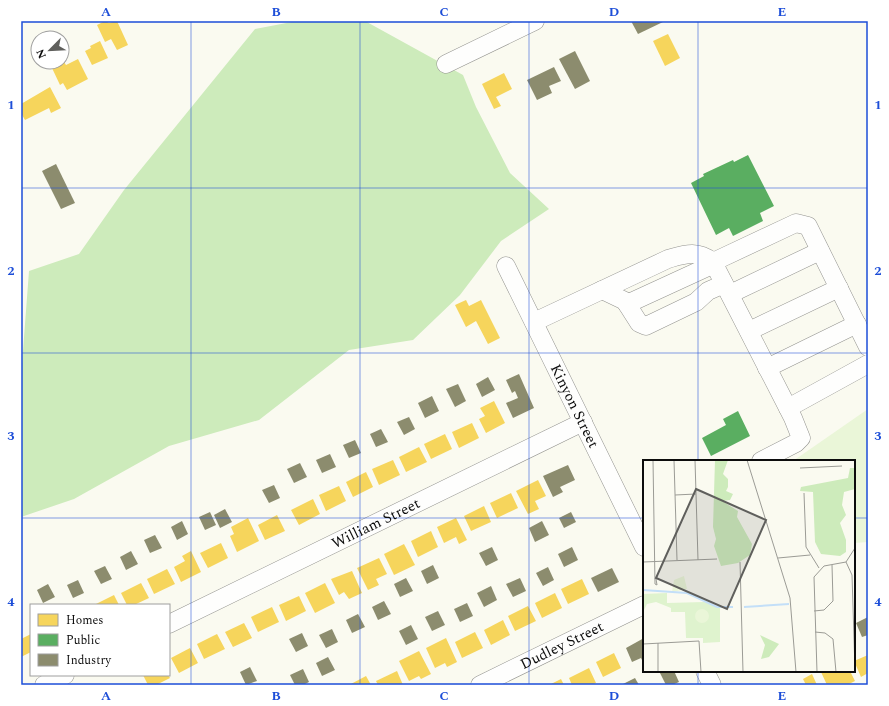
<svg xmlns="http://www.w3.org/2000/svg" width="889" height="706" font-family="Spectral,serif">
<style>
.forest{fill:#cdebbb}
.pitch{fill:#eaf6d8}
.homes{fill:#f6d55c}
.public{fill:#5aae61}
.industry{fill:#8c8c6e}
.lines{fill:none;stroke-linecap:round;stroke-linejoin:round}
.minor-casing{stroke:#93938f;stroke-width:19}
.minor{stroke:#fefefd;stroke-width:18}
.grid{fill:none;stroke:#1d4ed8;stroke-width:1;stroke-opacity:0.55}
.labels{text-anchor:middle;stroke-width:4;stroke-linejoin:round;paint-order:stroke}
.street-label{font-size:15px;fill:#0c0c0c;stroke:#fff}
.inset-river{fill:none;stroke:#c3dff8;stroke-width:2}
.inset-road{fill:none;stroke:#9b9b95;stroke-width:1}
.view{fill:#5f5f5c;fill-opacity:0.15;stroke:#5f5f5c;stroke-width:2}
.inset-edge{fill:none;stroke:#0c0c0c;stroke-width:2}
.neatline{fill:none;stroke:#1d4ed8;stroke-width:1.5}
.grid-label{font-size:13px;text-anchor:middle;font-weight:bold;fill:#1d4ed8}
</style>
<rect width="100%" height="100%" fill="#fafaf0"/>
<!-- forest -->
<polygon class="forest" points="297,21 365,21 463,75 476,107 510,173 549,209 501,241 460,295 413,340 349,350 259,420 169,446 74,499 21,517 21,377 29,271 79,254 124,190 255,29"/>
<!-- pitch -->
<polygon class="pitch" points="868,409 868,542 854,543 854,461 793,461"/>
<!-- homes -->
<g class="homes">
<polygon points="105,21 109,23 117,21 128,45 117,50 111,39 105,42 97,25"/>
<polygon points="668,34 680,58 665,66 653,41"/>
<polygon points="100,41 108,58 92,65 85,51 91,48 90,46"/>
<polygon points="78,59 88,79 67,90 63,83 60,85 52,68 64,62 66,65"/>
<polygon points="504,73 512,89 496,97 501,106 494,109 482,84"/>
<polygon points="50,87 61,108 51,113 49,108 25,120 21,113 21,104"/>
<polygon points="466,300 469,306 481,300 500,338 488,344 476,321 466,327 455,305"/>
<polygon points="494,401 505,423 486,433 479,419 485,416 480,408"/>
<polygon points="472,423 479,438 459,448 452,432"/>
<polygon points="445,434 452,449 431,459 424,444"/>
<polygon points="419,447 427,462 406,472 399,457"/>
<polygon points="393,460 400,475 379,485 372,469"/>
<polygon points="366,472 373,487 353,497 346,482"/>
<polygon points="538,480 546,496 535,501 539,509 528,514 516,491"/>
<polygon points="339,486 346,501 326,511 319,495"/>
<polygon points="511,493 518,508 497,518 490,503"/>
<polygon points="313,499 320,514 299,525 291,510"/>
<polygon points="484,506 491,522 471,531 464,516"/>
<polygon points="277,515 285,531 265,540 258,525"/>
<polygon points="248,518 259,541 237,552 230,536 234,534 231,527"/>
<polygon points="456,518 467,540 459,544 456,537 444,543 437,527"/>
<polygon points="431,531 438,547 418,557 411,541"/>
<polygon points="221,543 228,558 208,568 200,553"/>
<polygon points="404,544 415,565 394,575 384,554"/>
<polygon points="191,551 201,572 181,582 174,567 185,561 182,556"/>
<polygon points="379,558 387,574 376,579 379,585 368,590 357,568"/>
<polygon points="167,569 175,584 154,594 147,579"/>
<polygon points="352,571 362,593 349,599 344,592 339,595 331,579"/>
<polygon points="582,579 589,594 568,604 561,589"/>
<polygon points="141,583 149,598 134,605 127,605 121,593"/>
<polygon points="325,583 335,603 315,613 305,593"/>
<polygon points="555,593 562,608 542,618 535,603"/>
<polygon points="114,595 119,605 94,605"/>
<polygon points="299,596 306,611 286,621 279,605"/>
<polygon points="528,606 536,621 515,631 508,616"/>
<polygon points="272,607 279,622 258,632 251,617"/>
<polygon points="503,620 510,635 491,645 484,630"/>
<polygon points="244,623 252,638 233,647 225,632"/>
<polygon points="475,632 483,648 462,658 455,642"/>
<polygon points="31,634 31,652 21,657 21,639"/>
<polygon points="217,634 225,649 204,659 197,644"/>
<polygon points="446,638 457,662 447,667 445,663 435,668 426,648"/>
<polygon points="190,648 198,663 179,673 171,658"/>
<polygon points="419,651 431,674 421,679 419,676 409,681 399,661"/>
<polygon points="614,653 621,668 603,677 596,662"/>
<polygon points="868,655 868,673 861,677 854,661"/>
<polygon points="589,668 596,683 592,685 572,685 569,678"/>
<polygon points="397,671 403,685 378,685 376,681"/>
<polygon points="835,671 836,672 850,671 855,681 847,685 827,685 821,672"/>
<polygon points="812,674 817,685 806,685 803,679"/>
<polygon points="143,675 168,675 170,678 156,685 148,685"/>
<polygon points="366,676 371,685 349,685"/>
<polygon points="561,679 564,685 549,685"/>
</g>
<!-- public -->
<g class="public">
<polygon points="748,155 774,206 760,213 763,221 733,236 729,228 716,235 691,183 704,176 703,174 733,160 734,162"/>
<polygon points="738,411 750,436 711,456 702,438 726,425 723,419"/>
</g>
<!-- industry -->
<g class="industry">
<polygon points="631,21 665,21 638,34"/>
<polygon points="575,51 590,81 575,89 559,59"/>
<polygon points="554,67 561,81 549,86 552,93 537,100 527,80"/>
<polygon points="56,164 75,203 61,209 42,171"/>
<polygon points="519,374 534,408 513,418 506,403 518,398 515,391 512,393 506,380"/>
<polygon points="488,377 495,390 482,397 476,384"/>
<polygon points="458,384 466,401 455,407 446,389"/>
<polygon points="432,396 439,411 425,418 418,403"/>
<polygon points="409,417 415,429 404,435 397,422"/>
<polygon points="381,429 388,442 376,447 370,434"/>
<polygon points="355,440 361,453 349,458 343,445"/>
<polygon points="330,454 336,467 322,473 316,460"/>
<polygon points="300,463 307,477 294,483 287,469"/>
<polygon points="568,465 575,480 560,487 563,492 553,497 543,476"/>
<polygon points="274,485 280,498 269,503 262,490"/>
<polygon points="225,509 232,522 220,528 214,515"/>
<polygon points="210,512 216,525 205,530 199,517"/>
<polygon points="571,512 576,522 564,528 559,518"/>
<polygon points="182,521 188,534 177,540 171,527"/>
<polygon points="542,521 549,535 535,542 529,528"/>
<polygon points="155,535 162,548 150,553 144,540"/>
<polygon points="492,547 498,560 486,566 479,553"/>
<polygon points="572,547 578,560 564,567 558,554"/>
<polygon points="131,551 138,564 126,570 120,557"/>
<polygon points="433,565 439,578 427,584 421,571"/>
<polygon points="105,566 112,579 101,584 94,571"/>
<polygon points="548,567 554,580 543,586 536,573"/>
<polygon points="612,568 619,582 598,592 591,578"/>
<polygon points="406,578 413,591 400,597 394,584"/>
<polygon points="520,578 526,591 513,597 506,584"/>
<polygon points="78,580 84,593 73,598 67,585"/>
<polygon points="48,584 55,597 43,603 37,590"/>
<polygon points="491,586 497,600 484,607 477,593"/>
<polygon points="384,601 391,614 378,620 372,607"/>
<polygon points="467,603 473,616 460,622 454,609"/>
<polygon points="438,611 445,625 432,631 425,617"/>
<polygon points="358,614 365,627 352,633 346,620"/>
<polygon points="868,617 868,635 862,637 856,623"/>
<polygon points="411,625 418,639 406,645 399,631"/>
<polygon points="332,629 338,642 326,648 319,635"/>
<polygon points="302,633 308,646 296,652 289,639"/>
<polygon points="644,638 644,664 641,658 632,662 626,648"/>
<polygon points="328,657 335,670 322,676 316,663"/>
<polygon points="250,667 257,681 246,685 240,672"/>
<polygon points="303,669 309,682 303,685 295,685 290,675"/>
<polygon points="659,671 674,671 679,682 672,685 666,685"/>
<polygon points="635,678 639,685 623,685 623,684"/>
</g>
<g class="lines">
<!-- minor casing -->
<g class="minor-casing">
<g id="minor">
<polyline points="446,64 535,21"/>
<polyline points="713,262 796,223 808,226 868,347"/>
<path id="s1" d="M506,266l138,281"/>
<polyline points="602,290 625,301 639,323 646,326 696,302 708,291 724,284"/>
<polyline points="730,294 820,251"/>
<polyline points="627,304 714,264"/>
<path d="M534,322l134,-63c18,-5 29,-9 45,3l80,156 8,20 -5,5 -35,18"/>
<polyline points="749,331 839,288"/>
<polyline points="767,368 857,324"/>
<polyline points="788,408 868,364"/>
<path id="s2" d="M169,624l414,-202"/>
<polyline points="705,671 712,685"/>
<polyline points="44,685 65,675"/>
<path id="s3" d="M480,685l164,-80"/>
</g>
</g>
<!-- minor -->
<use href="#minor" class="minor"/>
</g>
<!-- grid -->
<path class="grid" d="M191,21v664M360,21v664M529,21v664M698,21v440M21,188h847M21,353h847M21,518h623M854,518h14M698,671v14"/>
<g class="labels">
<!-- street labels -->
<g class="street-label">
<text dy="5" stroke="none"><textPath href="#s1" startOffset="156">Kinyon Street</textPath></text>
<text dy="5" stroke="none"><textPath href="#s2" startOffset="230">William Street</textPath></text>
<text dy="5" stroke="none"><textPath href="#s3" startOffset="91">Dudley Street</textPath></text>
</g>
</g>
<!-- overview -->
<g transform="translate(643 460)">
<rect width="212" height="212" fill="#fafaf0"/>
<path d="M24,133v10l37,-1 16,6v34l-17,1v-5h-17l-1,-26h-14v-4l-15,-6 -9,2 -4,8v-18z" fill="#dff3ce"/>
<path d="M72,0h13l-5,14 5,5v8l-2,4 7,3 -3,6 -8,1 16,10 -1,6 15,27 -2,11 -12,8 -17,3 -7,-20 2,-7 -3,-12zM207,8h5v21l-11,3 -2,13 4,10 -6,8 6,17v12l-6,4 -19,-2 -6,-12 -2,-50 -13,-1 1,-4 47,-9zM117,175l19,9 -10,13 -8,2 4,-14z" fill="#cdebbb"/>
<path d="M41,116l3,13 -15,3 2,-12zM52 156a7 7 0 1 1 14 0a7 7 0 1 1-14 0Z" fill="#eaf6d8"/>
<path class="inset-river" d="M0,130l44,3 30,14h16M101,147l45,-3"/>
<path class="inset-road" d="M10,0l2,124 2,1 -1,-6M31,0l3,100M52,0l3,100M104,0l43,138 6,74M157,8l42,-2M161,33l2,54 13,21M32,35l21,-1M135,98l32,-3M0,102l74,-3M97,102l3,110M203,102l6,13 3,95M171,151l10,-1 9,-9 -1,-36M172,172l10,1 8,6 3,33M15,183v29M0,184l56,-3 2,31M174,212l-3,-95 10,-11 22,-4 9,-14"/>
<path class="view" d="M53,29l70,31 -39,89 -71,-31z"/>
<rect width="212" height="212" class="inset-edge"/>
</g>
<!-- border -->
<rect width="889" height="706" fill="none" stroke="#ffffff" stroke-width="44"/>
<!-- legend -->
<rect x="30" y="604" width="140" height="72" fill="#ffffff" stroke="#9e9e9e"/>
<rect x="38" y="614" width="20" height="12" fill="#f6d55c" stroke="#9e9e9e"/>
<text x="66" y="624" font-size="12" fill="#0c0c0c">Homes</text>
<rect x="38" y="634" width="20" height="12" fill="#5aae61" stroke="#9e9e9e"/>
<text x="66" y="644" font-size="12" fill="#0c0c0c">Public</text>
<rect x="38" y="654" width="20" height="12" fill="#8c8c6e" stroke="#9e9e9e"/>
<text x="66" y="664" font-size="12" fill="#0c0c0c">Industry</text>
<!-- north arrow -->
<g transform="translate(50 50) rotate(246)"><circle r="19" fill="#ffffff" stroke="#9e9e9e"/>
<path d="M0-3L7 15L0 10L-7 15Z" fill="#5f5f5c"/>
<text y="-6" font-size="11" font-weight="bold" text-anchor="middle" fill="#0c0c0c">N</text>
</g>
<rect x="22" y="22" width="845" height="662" class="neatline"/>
<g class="grid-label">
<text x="106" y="16">A</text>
<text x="276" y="16">B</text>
<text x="444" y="16">C</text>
<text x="614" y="16">D</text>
<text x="782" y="16">E</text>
<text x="11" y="109">1</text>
<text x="878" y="109">1</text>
<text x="11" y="275">2</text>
<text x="878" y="275">2</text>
<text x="11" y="440">3</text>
<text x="878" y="440">3</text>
<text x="11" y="606">4</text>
<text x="878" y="606">4</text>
<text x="106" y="700">A</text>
<text x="276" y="700">B</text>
<text x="444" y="700">C</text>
<text x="614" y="700">D</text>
<text x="782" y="700">E</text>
</g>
</svg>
